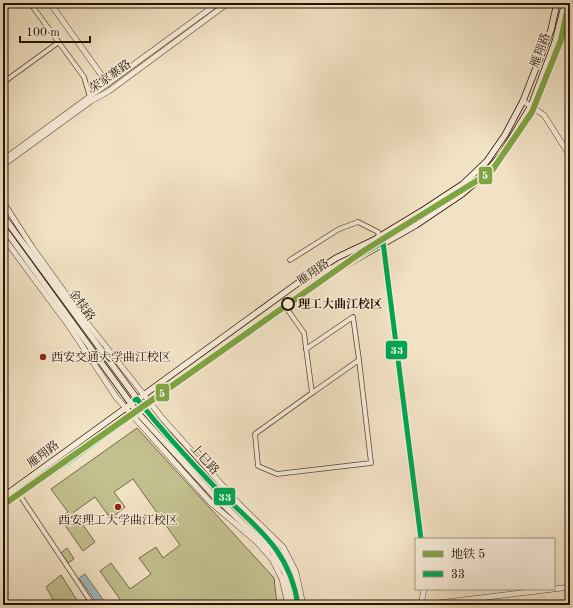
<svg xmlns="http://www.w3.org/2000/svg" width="573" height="608" font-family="'Old Standard TT','Noto Serif SC',serif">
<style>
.green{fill:#c3c08f;stroke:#746948}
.water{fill:#a0bbbf;stroke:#6e7773}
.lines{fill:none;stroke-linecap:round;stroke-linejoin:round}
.minor-casing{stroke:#584631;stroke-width:5.5}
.tertiary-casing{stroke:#584631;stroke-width:6}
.secondary-casing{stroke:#241200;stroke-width:7}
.minor{stroke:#f7ecd9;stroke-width:4}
.tertiary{stroke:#f7ecd9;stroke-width:5}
.secondary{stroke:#f7ecd9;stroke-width:5.5}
.bus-1-casing{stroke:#f7ecd9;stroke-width:8}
.bus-1{stroke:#00a651;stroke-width:5}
.metro-1-casing{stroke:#f7ecd9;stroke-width:9}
.metro-1{stroke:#7fa442;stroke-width:6}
.stop-dot{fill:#f7ecd9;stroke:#241200;stroke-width:2}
.poi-dot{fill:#8f2418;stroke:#f7ecd9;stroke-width:1.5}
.labels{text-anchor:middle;stroke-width:3;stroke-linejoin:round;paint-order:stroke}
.street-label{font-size:12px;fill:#241200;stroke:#f7ecd9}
.stop-label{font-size:12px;font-weight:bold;fill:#241200;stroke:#f7ecd9;text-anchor:start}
.poi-label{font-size:12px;fill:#241200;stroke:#f7ecd9;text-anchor:start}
.line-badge{stroke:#f7ecd9;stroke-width:1.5}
.badge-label{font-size:11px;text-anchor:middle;font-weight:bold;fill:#fff}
</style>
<rect width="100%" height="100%" fill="#f2e2c4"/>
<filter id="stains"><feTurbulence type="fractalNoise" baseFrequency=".005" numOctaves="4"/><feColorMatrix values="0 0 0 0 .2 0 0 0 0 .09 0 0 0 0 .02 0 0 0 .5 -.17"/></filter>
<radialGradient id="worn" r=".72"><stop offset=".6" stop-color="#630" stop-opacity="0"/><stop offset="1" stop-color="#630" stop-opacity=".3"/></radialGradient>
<!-- green -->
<g class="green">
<polygon points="137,428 274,578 277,605 124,605 100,571 111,563 130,589 151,574 139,558 156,547 163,558 180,545 133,479 114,492 125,507 111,519 95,497 74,512 95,542 83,551 60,518 68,512 51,489"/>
<polygon points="67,548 74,559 68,563 61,553"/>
<polygon points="61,575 80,605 56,605 46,587"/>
</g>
<!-- water -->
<polygon class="water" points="85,574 107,605 98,605 79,578"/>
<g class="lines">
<!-- minor casing -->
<g class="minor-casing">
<g id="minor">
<polyline points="30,3 84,77 90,97"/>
<polyline points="3,72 8,79 59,42"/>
<polyline points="3,83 8,79"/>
<polyline points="290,260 339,229 358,222 378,232 379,237"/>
<polyline points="285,306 304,333 312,393 255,434 258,466 277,474 371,463 359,360"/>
<polyline points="306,349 353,317 359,360 312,393"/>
<polyline points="15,488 93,605"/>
</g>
</g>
<!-- tertiary casing -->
<g class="tertiary-casing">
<g id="tertiary">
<polyline points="50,3 107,83"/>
<polyline points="523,101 544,115 570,156"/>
<polyline points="3,160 218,3"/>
<polyline points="3,165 91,101 109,91 228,3"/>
<polyline points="3,202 32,247 81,315 163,419 240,505 283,547 296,572 303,605"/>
<polyline points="3,237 69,326 116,397 210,502 257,542 272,559 282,579 288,605"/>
<polyline points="379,237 383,242 421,539"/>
<polyline points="421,605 424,589"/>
<polyline points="423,605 570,587"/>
</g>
</g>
<!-- secondary casing -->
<g class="secondary-casing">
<g id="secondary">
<polyline points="3,216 143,407 224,496 269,539 280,552 292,574 298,605"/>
<polyline points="3,227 137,412 213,495 273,552 285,573 293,605"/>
<polyline points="3,497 298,283 336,258 372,241 425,209 463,184 487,161 505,135 523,101 551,30 557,3"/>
<polyline points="3,506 74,458 328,275 416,225 462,194 484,175 502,154 531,106 555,42 565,3"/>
</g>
</g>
<!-- minor -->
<use href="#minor" class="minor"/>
<!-- tertiary -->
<use href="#tertiary" class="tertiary"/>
<!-- secondary -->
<use href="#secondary" class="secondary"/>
<!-- bus-1 casing -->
<g class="bus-1-casing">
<g id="bus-1">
<path d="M135,400l2,-1c24,30 50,59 77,87 39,40 75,60 84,119"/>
<polyline points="3,506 74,458 328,275 383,242 421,539"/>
</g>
</g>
<!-- bus-1 -->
<use href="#bus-1" class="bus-1"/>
<!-- metro-1 casing -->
<g class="metro-1-casing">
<polyline id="metro-1" points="3,505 365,250 491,172 532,112 561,40 569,3"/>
</g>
<!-- metro-1 -->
<use href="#metro-1" class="metro-1"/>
</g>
<!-- markers -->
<circle class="stop-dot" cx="288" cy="304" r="6"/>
<g class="poi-dot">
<circle cx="43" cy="357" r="4"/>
<circle cx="118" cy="507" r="4"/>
</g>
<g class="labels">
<!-- street labels -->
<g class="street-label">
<text transform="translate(540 50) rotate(-70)" y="4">雁翔路</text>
<text transform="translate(110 76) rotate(-35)" y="4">荣家寨路</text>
<text transform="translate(313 272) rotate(-35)" y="4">雁翔路</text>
<text transform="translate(82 305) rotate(54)" y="4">金犊路</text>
<text transform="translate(43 454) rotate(-37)" y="4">雁翔路</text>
<text transform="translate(205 459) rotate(48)" y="4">上巳路</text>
</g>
<!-- stop labels -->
<g class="stop-label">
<text x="298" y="308">理工大曲江校区</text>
</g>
<!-- poi labels -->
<g class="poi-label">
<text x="51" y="361">西安交通大学曲江校区</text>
<text x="118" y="524" text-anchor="middle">西安理工大学曲江校区</text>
</g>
</g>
<g class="line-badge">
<rect x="478" y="166" width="15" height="19" rx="4" fill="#7fa442"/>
<rect x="385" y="340" width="23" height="20" rx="4" fill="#00a651"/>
<rect x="155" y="383" width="15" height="19" rx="4" fill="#7fa442"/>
<rect x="213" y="487" width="23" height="19" rx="4" fill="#00a651"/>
</g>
<g class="badge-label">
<text x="485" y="179">5</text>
<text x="397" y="354">33</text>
<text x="162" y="397">5</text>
<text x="225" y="501">33</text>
</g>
<!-- margin -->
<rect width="573" height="608" fill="none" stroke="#f2e2c4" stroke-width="16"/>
<rect x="4" y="4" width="565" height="600" fill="none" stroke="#241200" stroke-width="2"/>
<rect x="8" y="8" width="557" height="592" fill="none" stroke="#241200"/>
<!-- legend -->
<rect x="415" y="538" width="140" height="52" fill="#f7ecd9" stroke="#a39582"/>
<rect x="423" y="551" width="20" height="6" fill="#7fa442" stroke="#a39582"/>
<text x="451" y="558" font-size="12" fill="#241200">地铁 5</text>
<rect x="423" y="571" width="20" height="6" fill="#00a651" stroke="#a39582"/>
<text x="451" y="578" font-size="12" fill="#241200">33</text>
<!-- scale -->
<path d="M20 36v6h70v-6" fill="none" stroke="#241200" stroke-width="2"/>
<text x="26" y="36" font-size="12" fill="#241200" stroke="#f7ecd9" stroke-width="3" paint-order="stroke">100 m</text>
<rect width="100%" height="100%" filter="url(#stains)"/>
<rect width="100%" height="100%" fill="url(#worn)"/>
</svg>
